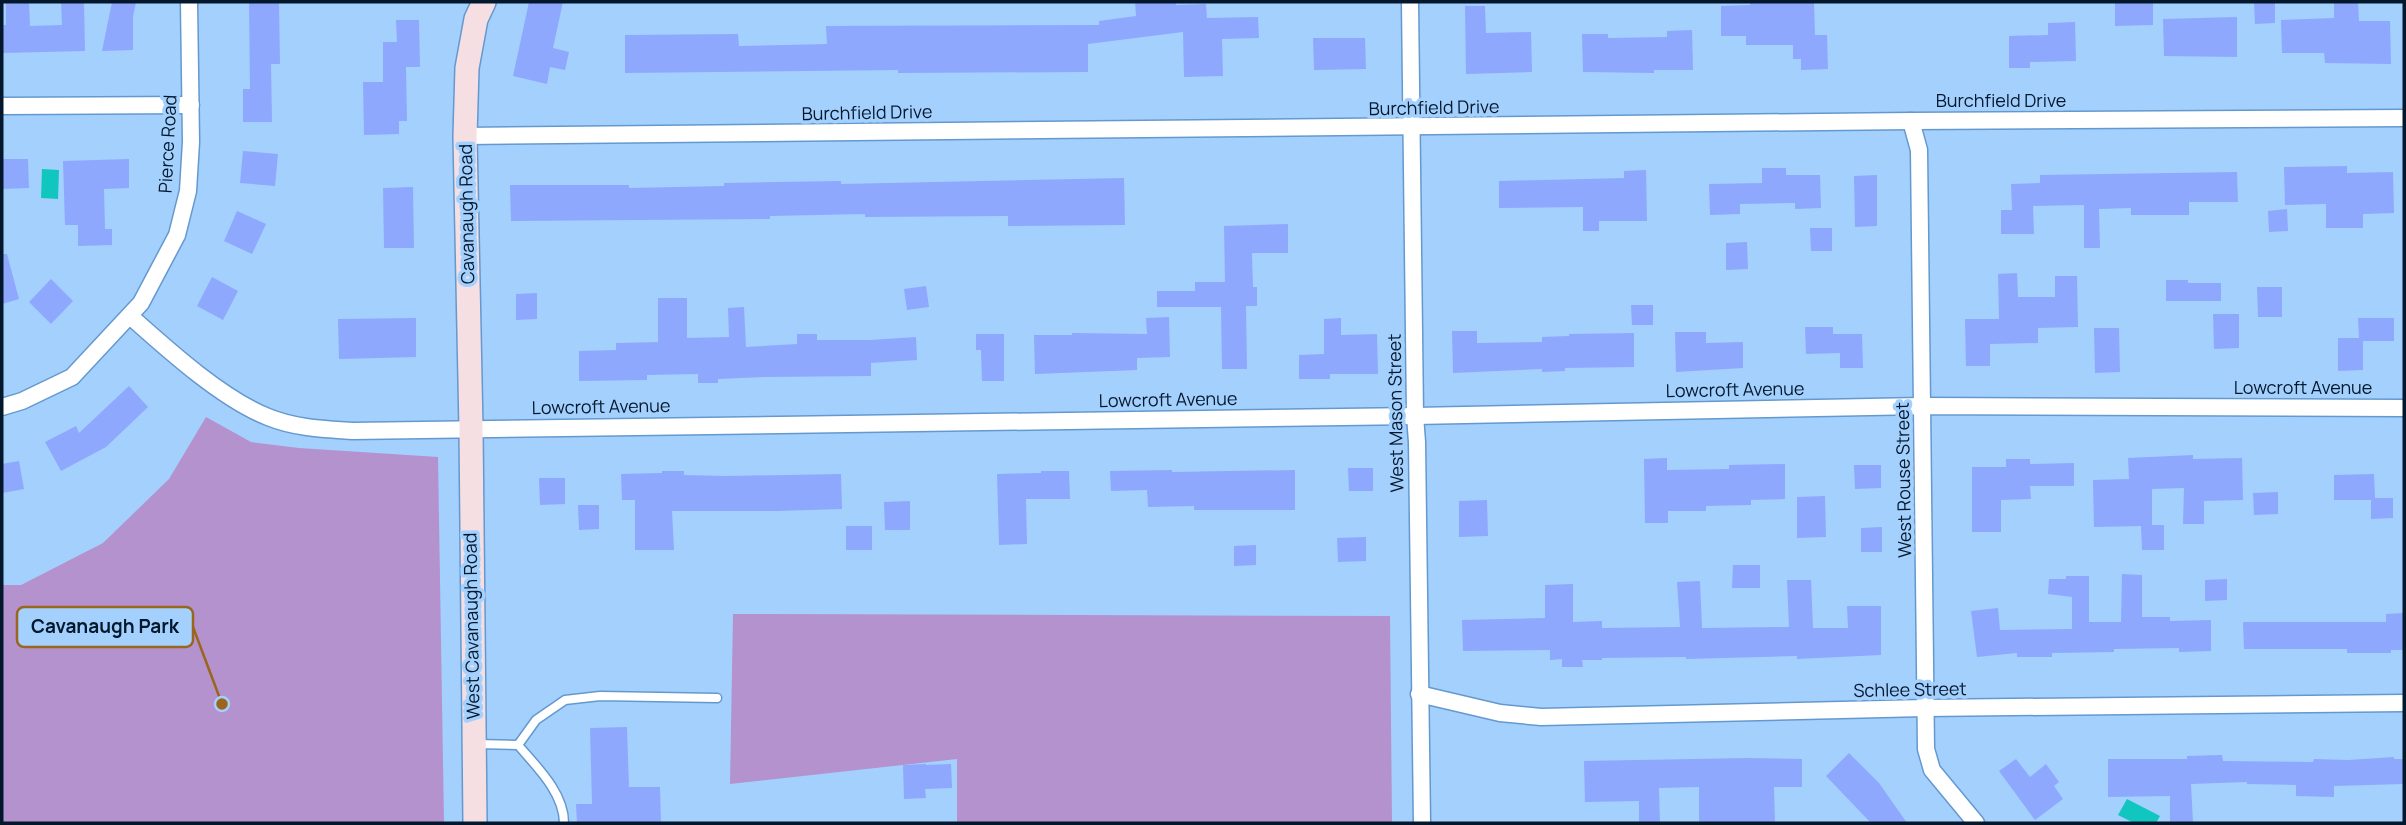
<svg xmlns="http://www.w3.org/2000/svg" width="2406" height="825" font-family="Manrope,sans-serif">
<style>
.green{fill:#b492cd}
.water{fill:#10c6bf}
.building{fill:#8ea8fe}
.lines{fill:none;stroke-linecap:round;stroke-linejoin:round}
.lane-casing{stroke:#6499cf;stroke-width:11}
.street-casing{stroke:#6499cf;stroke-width:19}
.secondary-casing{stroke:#6499cf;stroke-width:26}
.lane{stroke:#fff;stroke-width:8}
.street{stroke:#fff;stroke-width:16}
.secondary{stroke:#f6dfe2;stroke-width:23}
.labels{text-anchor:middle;stroke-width:7;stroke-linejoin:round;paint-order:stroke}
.street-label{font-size:18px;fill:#04182d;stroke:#a4d0fd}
.leader{fill:none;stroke:#9a651c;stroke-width:2.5}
.callout-dot{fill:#9a651c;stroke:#a4d0fd;stroke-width:2.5}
.callout{fill:#a4d0fd;stroke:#9a651c;stroke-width:2.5}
.callout-label{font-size:19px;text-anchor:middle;font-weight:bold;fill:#04182d}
</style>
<rect width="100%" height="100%" fill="#a4d0fd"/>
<!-- green -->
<g class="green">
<polygon points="206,417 251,442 299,448 438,457 444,823 2,823 2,585 21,585 103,543 169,479"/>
<polygon points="733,614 1390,616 1392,823 957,823 957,759 730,784"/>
</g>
<!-- water -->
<g class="water">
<polygon points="42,169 59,170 58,199 41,198"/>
<polygon points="2127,799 2160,816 2156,823 2134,823 2118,815"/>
</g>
<!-- building -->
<g class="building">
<polygon points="6,2 29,2 30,26 62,25 61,2 84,2 85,51 2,53 2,25 6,25"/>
<polygon points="112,2 136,2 133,17 133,50 102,51"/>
<polygon points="249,2 279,2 280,64 271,64 272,122 243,122 243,89 250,89"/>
<polygon points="529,2 563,2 553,48 569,52 565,70 550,67 547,84 513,76"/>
<polygon points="1135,2 1176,2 1176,5 1206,4 1207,18 1258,17 1259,38 1222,39 1223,76 1184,77 1183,32 1088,44 1088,72 898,73 898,70 625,73 625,35 738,34 739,46 827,44 826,26 1099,25 1099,21 1136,16"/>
<polygon points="1750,2 1814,2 1815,35 1827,35 1828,69 1801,70 1801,59 1793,59 1793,45 1746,45 1746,36 1721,36 1721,6 1750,5"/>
<polygon points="2115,2 2153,2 2153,25 2115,26"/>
<polygon points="2254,2 2275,2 2275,23 2255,24"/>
<polygon points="2334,2 2358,2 2359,21 2390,21 2391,64 2325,63 2324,53 2282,53 2281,20 2334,18"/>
<polygon points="1465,6 1485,6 1486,33 1531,32 1532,72 1466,74"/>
<polygon points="2237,17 2237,57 2164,56 2163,19"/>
<polygon points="396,20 419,20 420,67 406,67 407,121 399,121 399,134 364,135 363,82 383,82 383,42 397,42"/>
<polygon points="2075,22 2076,61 2030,62 2030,68 2009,68 2009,36 2048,35 2048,23"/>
<polygon points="1692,30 1693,70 1654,70 1654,73 1583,72 1582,34 1608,34 1608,38 1667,37 1667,31"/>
<polygon points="1313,38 1365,38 1366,69 1314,70"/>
<polygon points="243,151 278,154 275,186 240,183"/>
<polygon points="2,159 28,159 29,188 2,189"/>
<polygon points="129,159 129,188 104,189 105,229 112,229 112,245 78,246 78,225 65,225 63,161"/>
<polygon points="2347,166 2347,173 2393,172 2394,213 2363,214 2363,228 2326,228 2326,204 2285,205 2284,167"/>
<polygon points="1762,168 1786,168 1786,175 1820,175 1821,208 1795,209 1795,203 1740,204 1740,214 1710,215 1709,184 1762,183"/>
<polygon points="1646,170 1647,221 1599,221 1599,231 1583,231 1583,207 1499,208 1499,181 1624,178 1624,171"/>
<polygon points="2237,172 2238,202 2189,202 2189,215 2131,215 2131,208 2099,209 2100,248 2084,248 2084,205 2033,206 2034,234 2001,234 2001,210 2012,210 2011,184 2040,183 2040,175"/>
<polygon points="1877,175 1877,226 1855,227 1854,176"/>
<polygon points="1124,178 1125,225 1008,226 1008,216 865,217 865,214 770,216 770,219 511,221 510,185 629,185 629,188 724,186 724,183 841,181 841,184"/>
<polygon points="413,187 414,248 384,248 383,188"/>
<polygon points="2287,209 2288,231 2269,232 2268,211"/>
<polygon points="237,211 266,224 252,254 224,241"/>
<polygon points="1288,224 1288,253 1252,253 1253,287 1257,287 1257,306 1246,306 1247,369 1222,369 1221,307 1157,307 1157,291 1195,291 1195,282 1225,282 1224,226"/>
<polygon points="1810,228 1832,228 1832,251 1811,251"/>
<polygon points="1747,242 1748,269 1726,270 1726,243"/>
<polygon points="2,254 7,254 19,299 2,304"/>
<polygon points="2017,273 2018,297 2055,297 2055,276 2077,276 2078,327 2038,328 2038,343 1990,344 1990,366 1966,366 1965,319 1999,319 1998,274"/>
<polygon points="212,277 238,291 223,320 197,306"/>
<polygon points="51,279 73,301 51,324 29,302"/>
<polygon points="2166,280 2188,280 2188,283 2221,283 2221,301 2166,301"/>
<polygon points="926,286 929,307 907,310 904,289"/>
<polygon points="2257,287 2282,287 2282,317 2258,317"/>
<polygon points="537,293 537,319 516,320 516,294"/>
<polygon points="658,298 687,298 687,338 729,337 728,308 744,307 746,347 797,344 797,334 817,334 817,340 870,340 916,337 917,360 871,363 871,376 764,377 718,379 718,383 698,383 698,374 647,375 647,380 579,381 579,351 616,350 616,343 658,342"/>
<polygon points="1631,305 1653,305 1653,325 1632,325"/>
<polygon points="2213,314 2239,314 2239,348 2214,349"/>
<polygon points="1169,317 1170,357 1137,358 1137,370 1035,374 1034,335 1072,335 1072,333 1147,334 1146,318"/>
<polygon points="416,318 416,357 339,359 338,319"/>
<polygon points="1341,318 1341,335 1377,334 1378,374 1330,374 1330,379 1299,379 1299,355 1324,354 1324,319"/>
<polygon points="2358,318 2394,318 2394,341 2363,341 2363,370 2338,371 2338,338 2359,338"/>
<polygon points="1805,327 1833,327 1833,334 1862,334 1863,368 1840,368 1840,353 1806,354"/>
<polygon points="2094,328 2119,328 2120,372 2095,373"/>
<polygon points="1452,331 1477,331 1477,343 1542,342 1542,337 1569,336 1569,334 1634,333 1634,367 1565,368 1565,371 1542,372 1542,369 1453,373"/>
<polygon points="1675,332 1706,332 1706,343 1743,342 1743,368 1676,372"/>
<polygon points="976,334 1004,334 1004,381 982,381 981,350 976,350"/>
<polygon points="129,386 148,407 106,447 61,471 45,442 76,426 79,433"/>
<polygon points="2193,455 2193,459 2242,458 2243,500 2204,501 2204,524 2183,524 2184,488 2152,489 2152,525 2164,525 2164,550 2142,550 2141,526 2094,527 2093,480 2129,479 2128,458"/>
<polygon points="1667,458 1667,470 1729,469 1729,465 1785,464 1785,499 1751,500 1751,505 1706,506 1706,511 1668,511 1668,523 1645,523 1644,459"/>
<polygon points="2006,459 2030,459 2030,464 2074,463 2074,486 2030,486 2031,499 2001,500 2001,532 1972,532 1972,467 2006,467"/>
<polygon points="19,461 24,489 2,493 2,464"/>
<polygon points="1854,465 1881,465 1881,488 1855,489"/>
<polygon points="1348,468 1373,468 1373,491 1349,491"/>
<polygon points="1172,470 1172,472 1295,470 1295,510 1194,510 1194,506 1148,507 1147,490 1111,491 1110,471"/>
<polygon points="662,471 684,471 684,475 727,476 841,474 842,509 777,511 672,511 674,550 635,550 635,500 622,500 621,474 662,473"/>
<polygon points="1041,471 1069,471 1070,499 1026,499 1027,544 999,545 997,474 1041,473"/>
<polygon points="2374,474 2375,498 2393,498 2393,518 2371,519 2371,500 2334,500 2334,475"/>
<polygon points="539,478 565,478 565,504 540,505"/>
<polygon points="2278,492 2278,514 2254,515 2253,493"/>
<polygon points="1825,496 1826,537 1797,538 1797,497"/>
<polygon points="1487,500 1488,536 1459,537 1459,501"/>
<polygon points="910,501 910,530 885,530 884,502"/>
<polygon points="578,505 599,505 599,529 579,530"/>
<rect x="846" y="526" width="26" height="24"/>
<polygon points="1882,527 1882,552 1861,552 1861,528"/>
<polygon points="1366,537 1366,561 1338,562 1337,538"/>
<polygon points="1256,545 1256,565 1234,566 1234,546"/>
<polygon points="1733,565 1760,565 1760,588 1732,588"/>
<polygon points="2122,574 2142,575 2142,617 2170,617 2170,621 2211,620 2211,651 2179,652 2179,648 2114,649 2114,652 2052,653 2052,657 2017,657 2017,653 1977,657 1971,611 1998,608 2000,630 2072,629 2072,597 2048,594 2049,579 2066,579 2066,576 2089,576 2089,622 2121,622"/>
<polygon points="2227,579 2227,600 2205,601 2205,580"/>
<polygon points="1787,580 1811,580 1813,628 1848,628 1847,606 1881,606 1881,655 1797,659 1797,656 1686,659 1686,657 1602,658 1602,660 1582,660 1583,667 1562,667 1562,659 1550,660 1550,650 1463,651 1462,620 1545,618 1545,585 1573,584 1573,622 1602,621 1602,628 1680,627 1677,582 1700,581 1702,628 1789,627"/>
<polygon points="2404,613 2404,650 2391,650 2391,653 2347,653 2347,649 2244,649 2243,622 2386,622 2386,614"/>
<polygon points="627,727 629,787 660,787 661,823 577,823 576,804 592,804 590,728"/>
<polygon points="1849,753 1879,783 1907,823 1871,823 1826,776"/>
<polygon points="2222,755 2223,761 2313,762 2314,759 2348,760 2394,757 2394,759 2404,759 2404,784 2334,786 2334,797 2296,796 2296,785 2247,784 2247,782 2191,784 2193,823 2170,823 2170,796 2108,797 2108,759 2187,759 2187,756"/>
<polygon points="1748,758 1802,759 1802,787 1774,787 1775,823 1699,823 1699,787 1659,788 1660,823 1639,823 1639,801 1585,802 1584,761"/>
<polygon points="2016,759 2030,777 2046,764 2059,782 2054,786 2063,799 2035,820 1999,771"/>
<polygon points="926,764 926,765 951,764 952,788 925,789 926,798 904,799 903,765"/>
</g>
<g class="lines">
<!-- lane casing -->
<g class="lane-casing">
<g id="lane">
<polyline points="476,744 518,745 536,720 565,700 600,696 717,698"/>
<path d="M518,745c19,22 46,48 46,78"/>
</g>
</g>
<!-- street casing -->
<g class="street-casing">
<g id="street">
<polyline points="1410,2 1415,416 1417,442 1422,823"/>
<polyline points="2,106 191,105"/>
<polyline points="1911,121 1919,150 1926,749 1932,770 1976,823"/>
<polyline points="465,136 1911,121 2404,118"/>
<path d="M130,316c37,33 92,83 138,101 27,11 55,12 84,14l1063,-15 507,-10 482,2"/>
<polyline points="2,407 22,401 72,377 141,303 177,235 188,191 191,142 189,2"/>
<polyline points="1419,694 1500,713 1541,717 1925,708 2404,703"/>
</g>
</g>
<!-- secondary casing -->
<g class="secondary-casing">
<polyline id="secondary" points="475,823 471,429 465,136 467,68 476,19 484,2"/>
</g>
<!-- lane -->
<use href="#lane" class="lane"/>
<!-- street -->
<use href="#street" class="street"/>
<!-- secondary -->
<use href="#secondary" class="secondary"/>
</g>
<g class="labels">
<!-- street labels -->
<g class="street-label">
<text x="2001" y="107">Burchfield Drive</text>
<text transform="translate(1434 108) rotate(-1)" y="6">Burchfield Drive</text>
<text transform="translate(867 113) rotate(-1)" y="6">Burchfield Drive</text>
<text transform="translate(168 144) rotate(-87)" y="6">Pierce Road</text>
<text transform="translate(467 214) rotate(-91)" y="6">Cavanaugh Road</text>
<text x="2303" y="394">Lowcroft Avenue</text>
<text transform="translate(1735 390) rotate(-1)" y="6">Lowcroft Avenue</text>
<text transform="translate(1168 400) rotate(-1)" y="6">Lowcroft Avenue</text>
<text transform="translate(601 407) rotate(-1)" y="6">Lowcroft Avenue</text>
<text transform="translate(1396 413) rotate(-91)" y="6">West Mason Street</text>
<text transform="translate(1904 480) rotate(-91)" y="6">West Rouse Street</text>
<text transform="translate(472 626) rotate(-91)" y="6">West Cavanaugh Road</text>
<text transform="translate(1910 690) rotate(-1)" y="6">Schlee Street</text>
</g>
</g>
<!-- callouts -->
<path class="leader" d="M222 704L193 627"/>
<circle class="callout-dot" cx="222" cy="704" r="7"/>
<rect class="callout" x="17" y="607" width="176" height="40" rx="7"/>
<g class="callout-label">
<text x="105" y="633">Cavanaugh Park</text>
</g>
<!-- border -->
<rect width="2406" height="825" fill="none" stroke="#04182d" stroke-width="7"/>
</svg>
